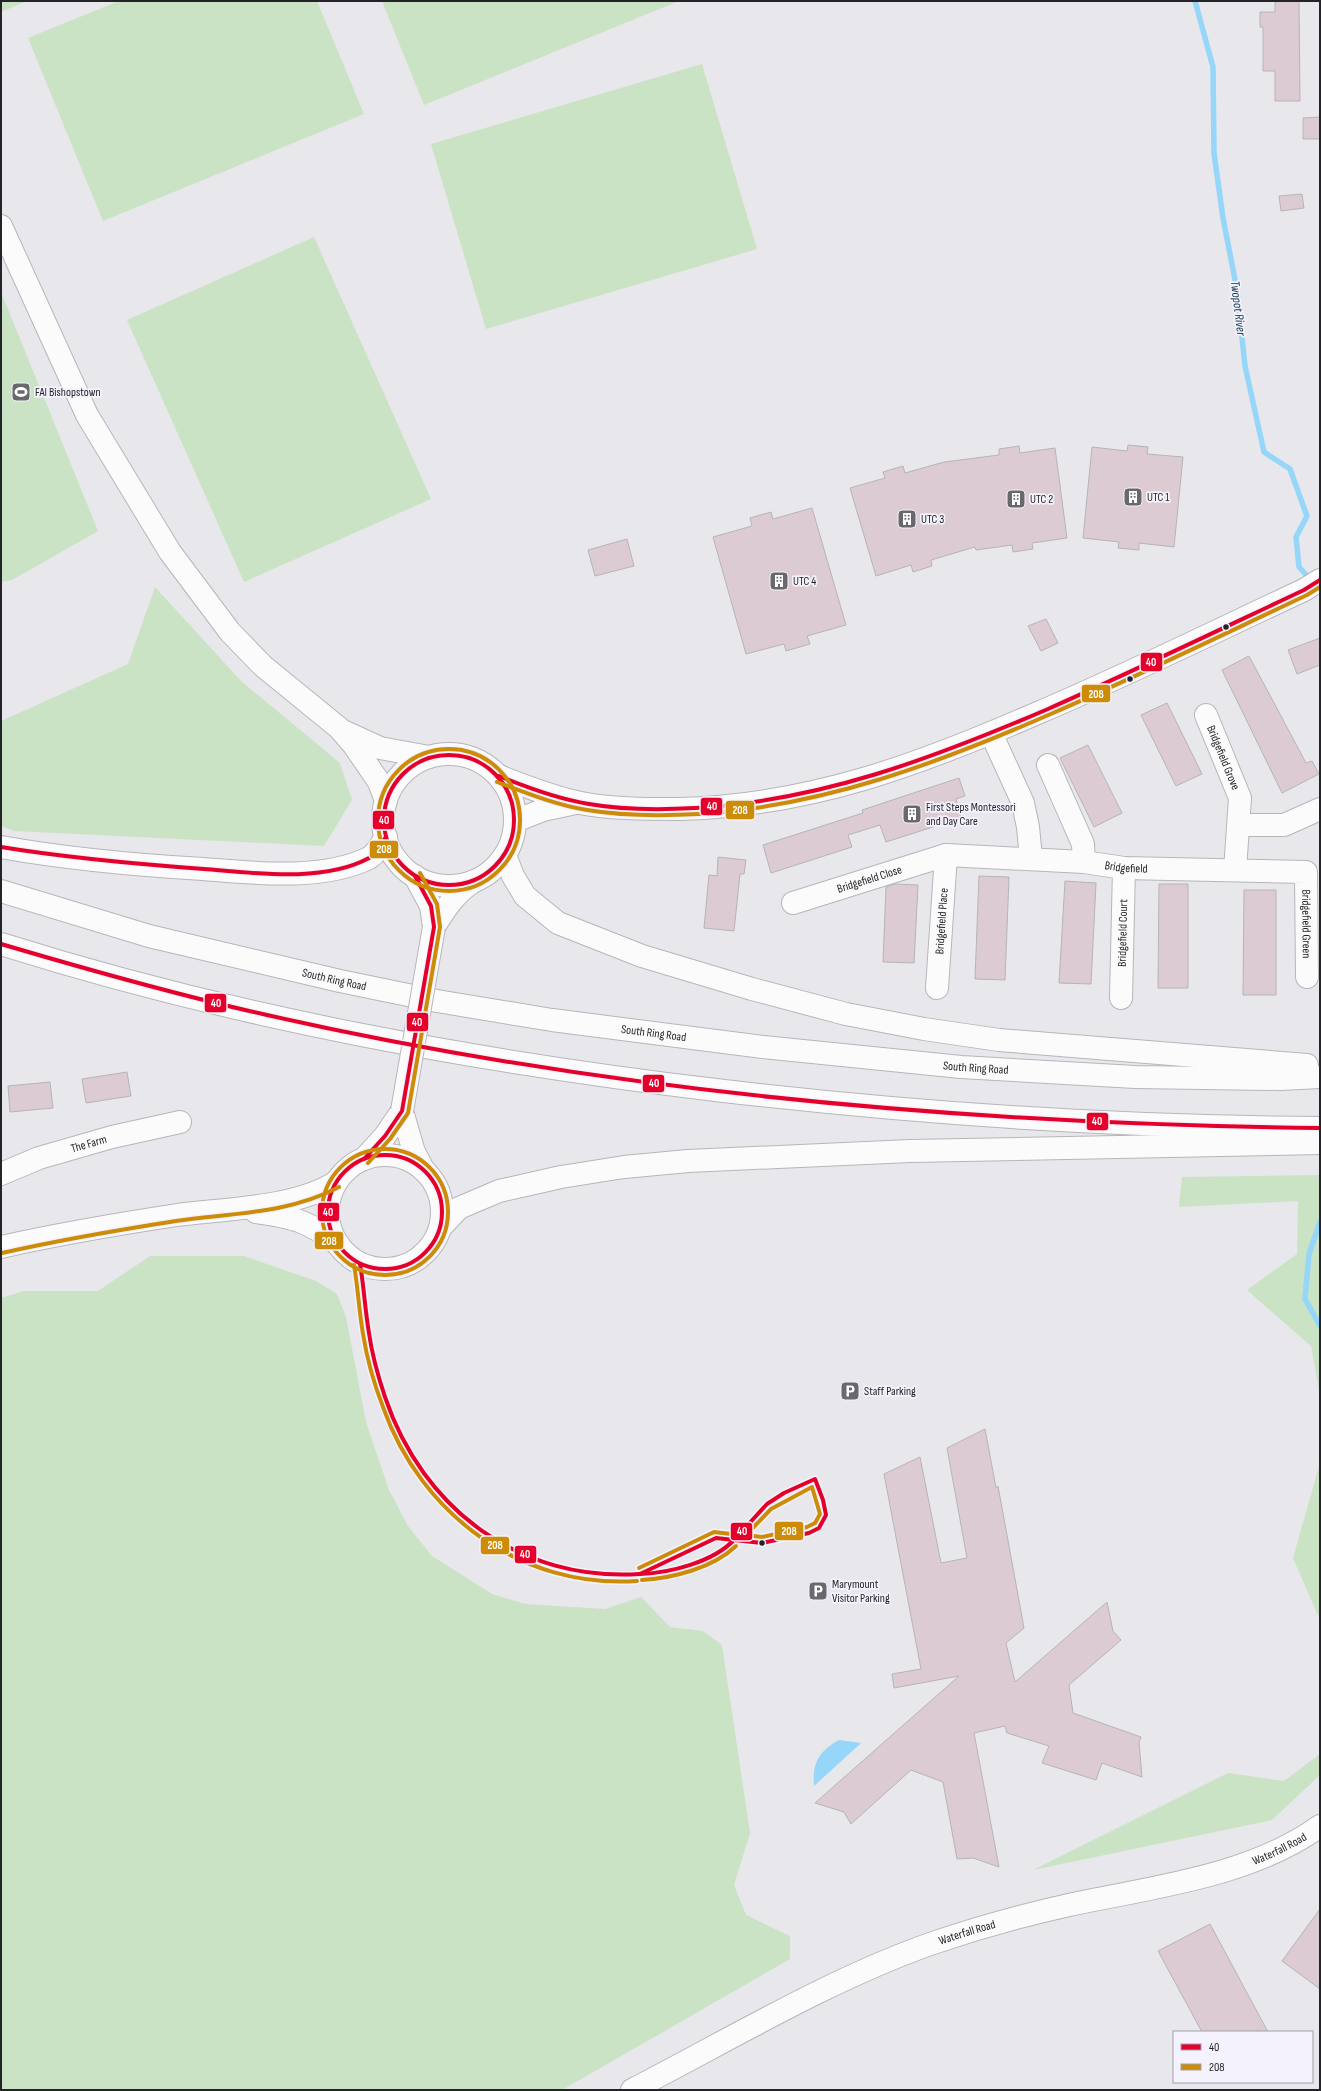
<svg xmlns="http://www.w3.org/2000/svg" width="1321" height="2091" font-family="'Sofia Sans Condensed',sans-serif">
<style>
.green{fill:#c9e3c4}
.water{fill:#95d6f9}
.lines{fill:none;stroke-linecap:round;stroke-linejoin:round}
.stream{stroke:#95d6f9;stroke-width:5.5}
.building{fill:#dccbd2;stroke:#b6b4b7}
.street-casing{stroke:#b6b6ba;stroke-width:24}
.secondary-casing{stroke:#b6b6ba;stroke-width:24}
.highway-casing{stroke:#b6b6ba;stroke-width:24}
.street{stroke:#fcfbfc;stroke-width:22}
.secondary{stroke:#fcfbfc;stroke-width:22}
.highway{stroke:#fcfbfc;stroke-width:22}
.secondary-bridge-casing{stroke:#b6b6ba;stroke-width:24;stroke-linecap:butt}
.secondary-bridge{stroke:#fcfbfc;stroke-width:22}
.bus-1-casing{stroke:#f4f2fc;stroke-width:7}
.bus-2-casing{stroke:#f4f2fc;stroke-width:7}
.bus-1{stroke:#e4002b;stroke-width:4}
.bus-2{stroke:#cd8c08;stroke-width:4}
.bus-dot{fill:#242327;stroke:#f4f2fc;stroke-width:1.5}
.labels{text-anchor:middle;stroke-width:3.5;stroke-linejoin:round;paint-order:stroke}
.poi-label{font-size:12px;fill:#242327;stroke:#f4f2fc;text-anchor:start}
.street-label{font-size:12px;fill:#242327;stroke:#f4f2fc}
.water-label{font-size:13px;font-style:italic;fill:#133c50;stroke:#f4f2fc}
.line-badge{stroke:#f4f2fc;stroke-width:1.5}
.badge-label{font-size:11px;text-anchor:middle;font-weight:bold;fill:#fff}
</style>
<rect width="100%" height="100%" fill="#e8e7ec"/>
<!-- green -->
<g class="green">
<polygon points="1,1 27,1 1,12"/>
<polygon points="119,1 317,1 364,114 103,221 28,38"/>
<polygon points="382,1 679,1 424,105"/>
<polygon points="702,64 757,249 486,329 431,144"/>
<polygon points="314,237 431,499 244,582 127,320"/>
<polygon points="1,292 98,531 12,580 1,582"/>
<polygon points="155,587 241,681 340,763 352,800 324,846 14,831 1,826 1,721 128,664"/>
<polygon points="1320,1175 1320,1396 1311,1346 1247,1290 1297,1254 1298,1201 1179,1207 1182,1177"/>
<polygon points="150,1256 244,1256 316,1281 337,1294 346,1317 366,1422 389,1490 408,1526 432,1556 492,1594 525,1604 605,1609 641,1597 670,1627 703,1631 722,1645 750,1833 734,1885 746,1915 790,1936 790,1959 562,2090 1,2090 1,1298 24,1291 98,1291"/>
<polygon points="1320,1463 1320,1620 1293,1558"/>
<polygon points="1320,1754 1320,1775 1272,1820 1033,1870 1228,1773 1284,1781"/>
</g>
<!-- water -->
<path class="water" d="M839,1740l22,3 -47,43c-2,-23 5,-35 25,-46z"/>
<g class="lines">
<!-- stream -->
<g class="stream">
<polyline points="1195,1 1213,67 1214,153 1223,218 1237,290 1245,366 1264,452 1290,469 1307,516 1296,537 1299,567 1311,580"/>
<polyline points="1320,1222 1309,1254 1305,1299 1320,1326"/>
</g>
</g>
<!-- building -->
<g class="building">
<polygon points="1275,1 1299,1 1300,101 1275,101 1275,71 1263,71 1263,27 1260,27 1260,12 1275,12"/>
<polygon points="1320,117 1320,139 1303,139 1303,118"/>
<polygon points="1302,194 1304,208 1281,211 1279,196"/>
<polygon points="1128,445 1148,447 1147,454 1183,457 1174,547 1139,543 1139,550 1118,548 1119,542 1083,538 1092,447 1127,451"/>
<polygon points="1019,446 1020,453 1055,448 1067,538 1032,543 1033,549 1013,552 1012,545 976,550 975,547 931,560 932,566 913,572 911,565 876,576 850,488 885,478 883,472 903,466 905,473 944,462 999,455 999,449"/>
<polygon points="812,508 846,625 807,636 810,644 786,651 784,644 746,654 713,537 752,526 750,518 771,512 773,519"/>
<polygon points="627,539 634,566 595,576 588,550"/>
<polygon points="1046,619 1058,643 1041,651 1028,626"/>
<polygon points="1320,638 1320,665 1297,674 1288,650"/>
<polygon points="1249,656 1306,763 1312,761 1319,774 1282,793 1222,670"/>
<polygon points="1167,703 1202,774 1176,786 1141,715"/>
<polygon points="1088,745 1122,813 1094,827 1060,758"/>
<polygon points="959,778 965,796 956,799 961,818 886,842 880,825 848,835 852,847 771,873 763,845 863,813 862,810"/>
<polygon points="718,857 746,860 744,874 740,874 734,931 704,928 709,875 717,876"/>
<polygon points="979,876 1009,877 1005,980 975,979"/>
<polygon points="1065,881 1096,883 1091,984 1059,983"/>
<polygon points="894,884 918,885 914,963 883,962 886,887"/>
<polygon points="1159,884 1188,884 1188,988 1158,988"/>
<polygon points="1244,890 1276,890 1276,995 1243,995"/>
<polygon points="127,1072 131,1096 86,1103 82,1079"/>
<polygon points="50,1082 53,1108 10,1112 8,1086"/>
<polygon points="985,1429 996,1488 998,1486 1024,1628 1006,1643 1015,1682 1107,1602 1113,1631 1121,1640 1069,1685 1073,1713 1141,1737 1139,1742 1142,1777 1102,1763 1096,1780 1042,1763 1049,1746 1007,1733 1005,1726 974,1733 999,1867 973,1858 957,1859 943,1782 911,1770 851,1824 844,1812 815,1803 959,1676 894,1688 892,1674 921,1669 884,1474 920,1457 941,1563 967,1558 947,1448"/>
<polygon points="1320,1909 1320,1989 1282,1961"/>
<polygon points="1210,1924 1268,2032 1202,2032 1158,1951"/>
</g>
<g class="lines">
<!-- street casing -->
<g class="street-casing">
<g id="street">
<polyline points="1,226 87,415 170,552 230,632 263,666 339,728 353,744 379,782 386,801"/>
<path id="s1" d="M1206,715l34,83 -5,72"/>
<polyline points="345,732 380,748 429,757"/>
<polyline points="991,733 1023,803 1028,827 1031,858"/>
<polyline points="1048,765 1083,844 1084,862"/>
<polyline points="1239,825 1284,825 1320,809"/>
<path id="s2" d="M793,903l153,-48 138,7 40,6 182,4 1,105"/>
<path id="s3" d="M937,988l9,-133"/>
<path id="s4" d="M1121,998l3,-130"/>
<path id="s5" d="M1,1174l38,-16 73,-21 68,-15"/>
</g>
</g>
<!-- secondary casing -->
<g class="secondary-casing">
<g id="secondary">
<circle cx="449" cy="820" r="66"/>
<path d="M499,776c25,10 51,20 77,26 29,7 73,7 103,7 131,-3 242,-45 361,-97 89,-38 176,-81 264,-122l16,-10"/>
<polyline points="515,821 543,810 576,803"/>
<polyline points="415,876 431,906 434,927"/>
<path d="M434,927c11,-18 22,-35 40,-46"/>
<polyline points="402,1111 414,1152 423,1169"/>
<circle cx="385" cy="1212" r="57"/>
<polyline points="364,1159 385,1136 402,1111"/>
<path d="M256,1212c37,5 53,9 83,33"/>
<path d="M1,1247c58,-13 117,-23 176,-32 46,-6 120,-7 159,-33"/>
<path id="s6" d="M632,2090c97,-50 198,-111 301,-147 44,-15 91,-28 136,-38 83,-18 180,-28 251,-79"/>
</g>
</g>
<!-- highway casing -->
<g class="highway-casing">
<g id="highway">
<path d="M1,847c67,12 134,18 202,22 51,4 119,12 166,-11 8,-5 12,-13 17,-21"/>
<polyline points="505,855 513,876 525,896 558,923 642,956 752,989 846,1014 924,1029 999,1040 1307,1065"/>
<path id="s7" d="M1,891l148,45 191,45 97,20 115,19 211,27 198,20 174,10 145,2 40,-2"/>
<path d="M1,944c235,74 478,118 723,147 198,23 397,36 596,37"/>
<polyline points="441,1227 459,1208 499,1191 561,1177 624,1167 688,1161 910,1151 1320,1143"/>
</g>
</g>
<!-- street -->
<use href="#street" class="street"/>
<!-- secondary -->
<use href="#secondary" class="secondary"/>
<!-- highway -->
<use href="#highway" class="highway"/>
<!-- secondary-bridge casing -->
<g class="secondary-bridge-casing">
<polyline id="secondary-bridge" points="402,1111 434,927"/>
</g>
<!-- secondary-bridge -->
<use href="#secondary-bridge" class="secondary-bridge"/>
<!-- bus-1 casing -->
<g class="bus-1-casing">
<g id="bus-1">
<circle cx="449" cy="820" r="65"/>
<path d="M499,776c29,12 59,23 90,28 34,6 71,6 106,4 125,-7 239,-50 353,-99 86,-38 171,-79 256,-119l16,-10"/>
<path d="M1,847c67,11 135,17 203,22 50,4 119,14 165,-11 8,-4 12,-14 17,-21"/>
<path d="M1,944c88,26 176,51 266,71 344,78 700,109 1053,113"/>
<circle cx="385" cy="1212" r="57"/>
<polyline points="364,1159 385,1136 402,1111 434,927 431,906 415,876"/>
<path d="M360,1264c4,23 5,46 9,69 3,22 9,43 16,64 38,113 136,185 255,177"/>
<polygon points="815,1479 823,1500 826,1515 819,1528 809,1533 762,1543 734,1540 767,1504 784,1493"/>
<polyline points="640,1574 716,1538 734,1540"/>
<path d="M640,1574c30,-1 73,-12 94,-34"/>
</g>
</g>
<!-- bus-2 casing -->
<g class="bus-2-casing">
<g id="bus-2">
<circle cx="449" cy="820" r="71"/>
<path d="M497,782c29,11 59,23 90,28 36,6 75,6 112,4 125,-8 240,-51 354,-101 85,-37 169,-78 254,-118l13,-8"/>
<circle cx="385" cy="1212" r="63"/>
<polyline points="368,1163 390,1139 408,1113 440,927 437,904 420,873"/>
<path d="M2,1253c58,-13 116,-23 174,-32 56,-8 112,-7 163,-34"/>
<path d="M354,1265c4,23 5,46 9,69 4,25 11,50 20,73 38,108 139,182 254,174"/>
<polygon points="812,1487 820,1514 815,1523 807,1527 762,1537 746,1535 771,1509"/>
<polyline points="639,1568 714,1532 731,1534"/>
<path d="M642,1580c31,-2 71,-12 94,-34"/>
</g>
</g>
<!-- bus-1 -->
<use href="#bus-1" class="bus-1"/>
<!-- bus-2 -->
<use href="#bus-2" class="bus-2"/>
</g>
<!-- icons -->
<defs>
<g id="stadium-square" transform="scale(1)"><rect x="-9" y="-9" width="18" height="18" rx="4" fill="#69686c" stroke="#f4f2fc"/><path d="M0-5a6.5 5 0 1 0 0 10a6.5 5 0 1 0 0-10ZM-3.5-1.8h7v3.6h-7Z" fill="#fff"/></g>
<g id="building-square" transform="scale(1)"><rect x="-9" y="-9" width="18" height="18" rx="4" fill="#69686c" stroke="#f4f2fc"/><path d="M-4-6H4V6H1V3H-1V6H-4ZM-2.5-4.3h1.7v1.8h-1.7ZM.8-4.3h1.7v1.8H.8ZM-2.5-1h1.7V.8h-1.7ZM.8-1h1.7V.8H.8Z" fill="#fff"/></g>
<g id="parking-square" transform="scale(1)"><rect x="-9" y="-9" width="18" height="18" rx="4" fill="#69686c" stroke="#f4f2fc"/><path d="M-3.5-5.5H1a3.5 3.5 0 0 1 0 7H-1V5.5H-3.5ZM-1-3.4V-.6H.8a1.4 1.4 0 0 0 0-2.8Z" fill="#fff"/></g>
</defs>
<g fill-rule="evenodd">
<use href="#stadium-square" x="21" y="392"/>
<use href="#building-square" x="1133" y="497"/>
<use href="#building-square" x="1016" y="499"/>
<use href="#building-square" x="907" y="519"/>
<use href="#building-square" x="779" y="581"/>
<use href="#building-square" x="912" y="814"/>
<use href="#parking-square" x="850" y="1391"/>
<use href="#parking-square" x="818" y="1591"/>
</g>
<!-- markers -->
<g class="bus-dot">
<circle cx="1226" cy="627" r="3.5"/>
<circle cx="1130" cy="679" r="3.5"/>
<circle cx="762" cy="1543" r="3.5"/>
</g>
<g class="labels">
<!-- poi labels -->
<g class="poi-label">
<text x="35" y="396">FAI Bishopstown</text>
<text x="1147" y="501">UTC 1</text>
<text x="1030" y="503">UTC 2</text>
<text x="921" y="523">UTC 3</text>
<text x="793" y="585">UTC 4</text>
<text x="926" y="811">First Steps Montessori<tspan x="926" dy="14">and Day Care</tspan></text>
<text x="864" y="1395">Staff Parking</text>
<text x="832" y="1588">Marymount<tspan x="832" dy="14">Visitor Parking</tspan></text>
</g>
<!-- street labels -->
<g class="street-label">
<text dy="4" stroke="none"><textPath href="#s1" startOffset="46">Bridgefield Grove</textPath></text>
<text dy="4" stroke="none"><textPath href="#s2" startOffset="341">Bridgefield</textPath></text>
<text dy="4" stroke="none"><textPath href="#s2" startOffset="80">Bridgefield Close</textPath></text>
<text dy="4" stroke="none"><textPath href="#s3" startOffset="67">Bridgefield Place</textPath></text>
<text dy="4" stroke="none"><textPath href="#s2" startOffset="573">Bridgefield Green</textPath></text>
<text dy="4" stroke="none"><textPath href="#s4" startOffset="65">Bridgefield Court</textPath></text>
<text dy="4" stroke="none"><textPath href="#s7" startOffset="345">South Ring Road</textPath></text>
<text dy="4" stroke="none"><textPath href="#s7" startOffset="669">South Ring Road</textPath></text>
<text dy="4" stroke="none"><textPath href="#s7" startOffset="993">South Ring Road</textPath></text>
<text dy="4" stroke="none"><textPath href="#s5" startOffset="93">The Farm</textPath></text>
<text dy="4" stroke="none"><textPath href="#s6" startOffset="695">Waterfall Road</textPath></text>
<text dy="4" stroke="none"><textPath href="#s6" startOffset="371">Waterfall Road</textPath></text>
</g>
<!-- water labels -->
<g class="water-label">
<text transform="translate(1239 308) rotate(83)" y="5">Twopot River</text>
</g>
</g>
<g class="line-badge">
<rect x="1140" y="652" width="23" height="20" rx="4" fill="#e4002b"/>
<rect x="1081" y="684" width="30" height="19" rx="4" fill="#cd8c08"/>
<rect x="700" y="797" width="23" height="19" rx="4" fill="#e4002b"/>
<rect x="725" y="800" width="30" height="20" rx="4" fill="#cd8c08"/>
<rect x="372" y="810" width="23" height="20" rx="4" fill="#e4002b"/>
<rect x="369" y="840" width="30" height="19" rx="4" fill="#cd8c08"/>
<rect x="204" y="993" width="23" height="20" rx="4" fill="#e4002b"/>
<rect x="406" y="1012" width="23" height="20" rx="4" fill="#e4002b"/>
<rect x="642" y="1074" width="23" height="19" rx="4" fill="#e4002b"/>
<rect x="1086" y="1112" width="23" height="19" rx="4" fill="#e4002b"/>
<rect x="317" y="1202" width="23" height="20" rx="4" fill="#e4002b"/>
<rect x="314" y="1231" width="30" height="19" rx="4" fill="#cd8c08"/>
<rect x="774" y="1521" width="30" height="20" rx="4" fill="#cd8c08"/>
<rect x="730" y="1522" width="23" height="19" rx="4" fill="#e4002b"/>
<rect x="480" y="1536" width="30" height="19" rx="4" fill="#cd8c08"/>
<rect x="514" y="1545" width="23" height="19" rx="4" fill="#e4002b"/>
</g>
<g class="badge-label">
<text x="1151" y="666">40</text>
<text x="1096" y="698">208</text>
<text x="712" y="810">40</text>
<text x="740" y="814">208</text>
<text x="384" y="824">40</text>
<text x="384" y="853">208</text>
<text x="216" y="1007">40</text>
<text x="417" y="1026">40</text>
<text x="654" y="1087">40</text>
<text x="1097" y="1125">40</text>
<text x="328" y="1216">40</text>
<text x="329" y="1245">208</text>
<text x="789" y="1535">208</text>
<text x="742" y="1535">40</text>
<text x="495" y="1549">208</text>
<text x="525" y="1558">40</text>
</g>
<!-- border -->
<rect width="1321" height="2091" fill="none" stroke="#242327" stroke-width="4"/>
<!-- legend -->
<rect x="1173" y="2031" width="140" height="52" fill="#f4f2fc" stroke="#a19fa7"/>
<rect x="1181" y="2044" width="20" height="6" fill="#e4002b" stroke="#a19fa7"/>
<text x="1209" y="2051" font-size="12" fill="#242327">40</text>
<rect x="1181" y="2064" width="20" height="6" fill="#cd8c08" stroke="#a19fa7"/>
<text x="1209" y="2071" font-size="12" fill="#242327">208</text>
</svg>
